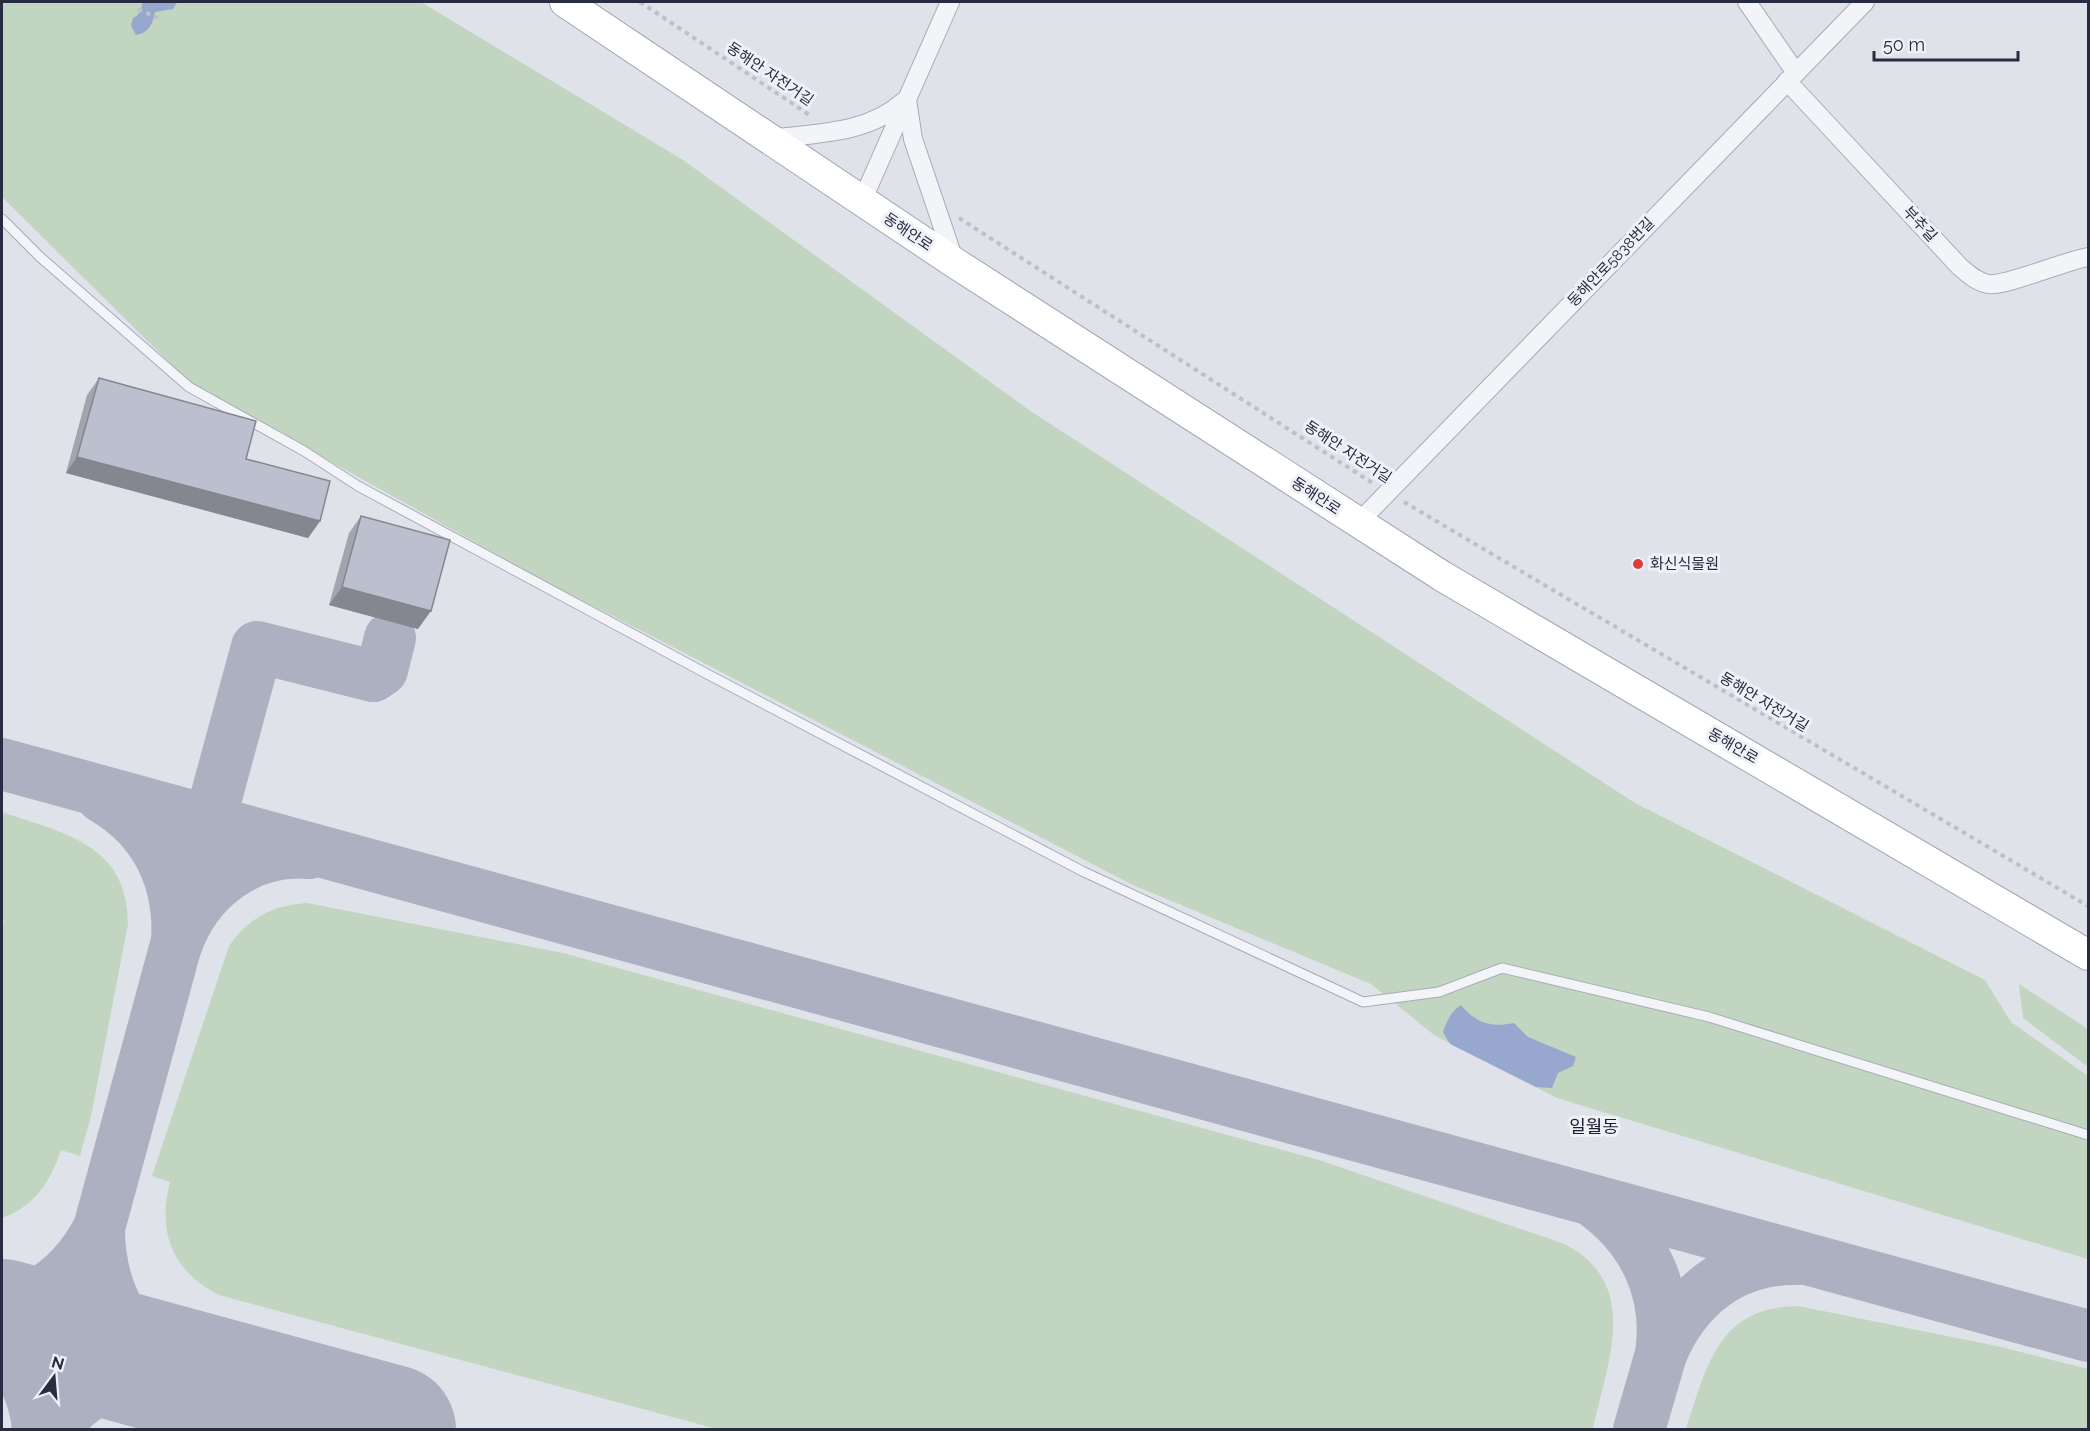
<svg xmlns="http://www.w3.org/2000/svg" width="2090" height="1431" font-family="Raleway,'Noto Sans KR',sans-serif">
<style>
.green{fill:#c1d5c0}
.water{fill:#97a7cd}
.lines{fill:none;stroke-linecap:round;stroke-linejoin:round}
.taxiway{stroke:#acb0c0;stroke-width:52}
.runway{stroke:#acb0c0;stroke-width:130}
.service-casing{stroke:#a8abb8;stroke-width:11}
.minor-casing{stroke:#a8abb8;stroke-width:20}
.primary-casing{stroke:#9ea3b7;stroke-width:32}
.path{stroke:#bec0c9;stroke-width:4;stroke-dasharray:4.5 4.5;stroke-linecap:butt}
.service{stroke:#f3f4f8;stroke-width:9}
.minor{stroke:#f3f4f8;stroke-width:18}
.primary{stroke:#fff;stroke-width:30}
.wall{fill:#a2a4b0}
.shaded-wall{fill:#848690}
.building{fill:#bcbfcd;stroke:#848690;stroke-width:1.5}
.poi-dot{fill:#db3f39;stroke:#eff1f7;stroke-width:2}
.labels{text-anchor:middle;stroke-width:6;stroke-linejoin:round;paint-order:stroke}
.street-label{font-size:15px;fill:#272c43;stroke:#eff1f7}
.poi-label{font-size:15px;fill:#272c43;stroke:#eff1f7;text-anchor:start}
.quarter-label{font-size:18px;fill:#191d34;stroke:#eff1f7}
</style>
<rect width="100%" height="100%" fill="#e0e2ea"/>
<!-- green -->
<g class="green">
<polygon points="2,2 421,2 683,160 1032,412 1635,803 1985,980 2011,1022 2088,1076 2088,1259 1557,1098 1434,1035 1371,984 1133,885 547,582 191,384 2,197"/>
<path d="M2,812c61,21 126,32 126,112l-37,192 -11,40 -19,-6c-10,31 -27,57 -59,68v-287l2,-10 -2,-2z"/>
<path d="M307,903l256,50 756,207 243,83c81,39 45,119 31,186h-876l-498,-134c-47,-24 -62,-63 -49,-113l-18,-6 77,-230c20,-28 44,-41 78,-43z"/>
<polygon points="2019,984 2088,1029 2088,1067 2023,1018"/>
<path d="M1798,1306l199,40 91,23v60h-402c21,-63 32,-122 112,-123z"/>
</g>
<!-- water -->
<g class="water">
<path d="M142,2h35l-4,7 -18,3c-3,13 -5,20 -19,23l-5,-9 2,-8c7,-3 9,-9 9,-16z"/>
<path d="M1461,1005c15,18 30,23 53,18l14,14 48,20 -3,9 -15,7 -6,15 -16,-1 -86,-43 -7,-12c4,-11 8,-21 18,-27z"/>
</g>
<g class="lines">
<!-- taxiway -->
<g class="taxiway">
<polyline points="2,764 2088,1336"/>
<path d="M102,797c55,31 79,85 75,146 20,-55 71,-95 132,-90"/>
<path d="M1594,1202c50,36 76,90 67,152 24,-58 71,-96 136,-95"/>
<path d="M99,1228c0,59 23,106 70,141"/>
<path d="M2,1308c44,-11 76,-39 97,-80l158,-581 116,29 9,-6 8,-32"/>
<path d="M2,1345c20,25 34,52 36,85"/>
<path d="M53,1430c28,-39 70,-57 116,-61"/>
<polyline points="1639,1430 1661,1354"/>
</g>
<!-- runway -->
<polyline class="runway" points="2,1324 391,1430"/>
<!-- service casing -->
<g class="service-casing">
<polyline id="service" points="2,219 39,256 189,387 304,451 358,486 709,675 1082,871 1363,1002 1439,992 1502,968 1709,1017 2088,1135"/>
</g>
<!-- minor casing -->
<g class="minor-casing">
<g id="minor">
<polyline points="1747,2 1796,73"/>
<path d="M1787,81l173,186c8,7 17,15 28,17 16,3 77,-23 100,-27"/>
<polyline points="907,100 913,139 954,260"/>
<path d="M770,139c46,-6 97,-5 133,-37"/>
<polyline points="862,201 950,2"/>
<polyline points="1358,523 1865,2"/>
</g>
</g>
<!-- primary casing -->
<g class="primary-casing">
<polyline id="primary" points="565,2 955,263 1442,576 2088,955"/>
</g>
<!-- path -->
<g class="path">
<polyline points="640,2 811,116"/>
<polyline points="138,9 158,18"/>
<polyline points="959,218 1374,484"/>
<polyline points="1404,502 2088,906"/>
</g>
<!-- service -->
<use href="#service" class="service"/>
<!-- minor -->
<use href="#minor" class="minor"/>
<!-- primary -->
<use href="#primary" class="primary"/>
</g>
<!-- wall -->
<g class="wall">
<polygon points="99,378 246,459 320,521 308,538 66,473 87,395"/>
<polygon points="361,516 418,629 329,605 349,533"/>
</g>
<!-- shaded-wall -->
<g class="shaded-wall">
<polygon points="77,457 320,521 308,538 66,473"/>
<polygon points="342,587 431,611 418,629 329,605"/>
</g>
<!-- building -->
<g class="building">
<polygon points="99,378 256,421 246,459 330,481 320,521 77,457"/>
<polygon points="361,516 450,540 431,611 342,587"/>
</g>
<!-- markers -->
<circle class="poi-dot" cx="1638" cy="564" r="6"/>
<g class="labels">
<!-- street labels -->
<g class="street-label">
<text transform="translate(770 74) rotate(34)" y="5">동해안 자전거길</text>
<text transform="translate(1920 224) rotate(47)" y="5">부추길</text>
<text transform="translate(908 232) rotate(34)" y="5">동해안로</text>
<text transform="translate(1611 262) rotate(-46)" y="5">동해안로5838번길</text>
<text transform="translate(1348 452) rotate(33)" y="5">동해안 자전거길</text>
<text transform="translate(1316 496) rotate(33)" y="5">동해안로</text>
<text transform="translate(1764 702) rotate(31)" y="5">동해안 자전거길</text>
<text transform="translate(1733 746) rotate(30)" y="5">동해안로</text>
</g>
<!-- poi labels -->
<g class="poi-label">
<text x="1650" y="569">화신식물원</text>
</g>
<!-- quarter labels -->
<g class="quarter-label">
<text x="1594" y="1133">일월동</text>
</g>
</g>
<!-- border -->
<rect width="2090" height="1431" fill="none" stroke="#272c43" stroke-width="6"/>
<!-- north arrow -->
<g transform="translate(54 1377) rotate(16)" stroke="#eff1f7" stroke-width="4.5" paint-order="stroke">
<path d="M0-4.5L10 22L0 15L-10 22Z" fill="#272c43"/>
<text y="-9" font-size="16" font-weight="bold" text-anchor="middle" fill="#272c43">N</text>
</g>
<!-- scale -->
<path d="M1874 51v9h144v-9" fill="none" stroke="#272c43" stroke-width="3"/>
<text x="1883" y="51" font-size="18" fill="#272c43" stroke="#eff1f7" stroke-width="4.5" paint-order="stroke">50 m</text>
</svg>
